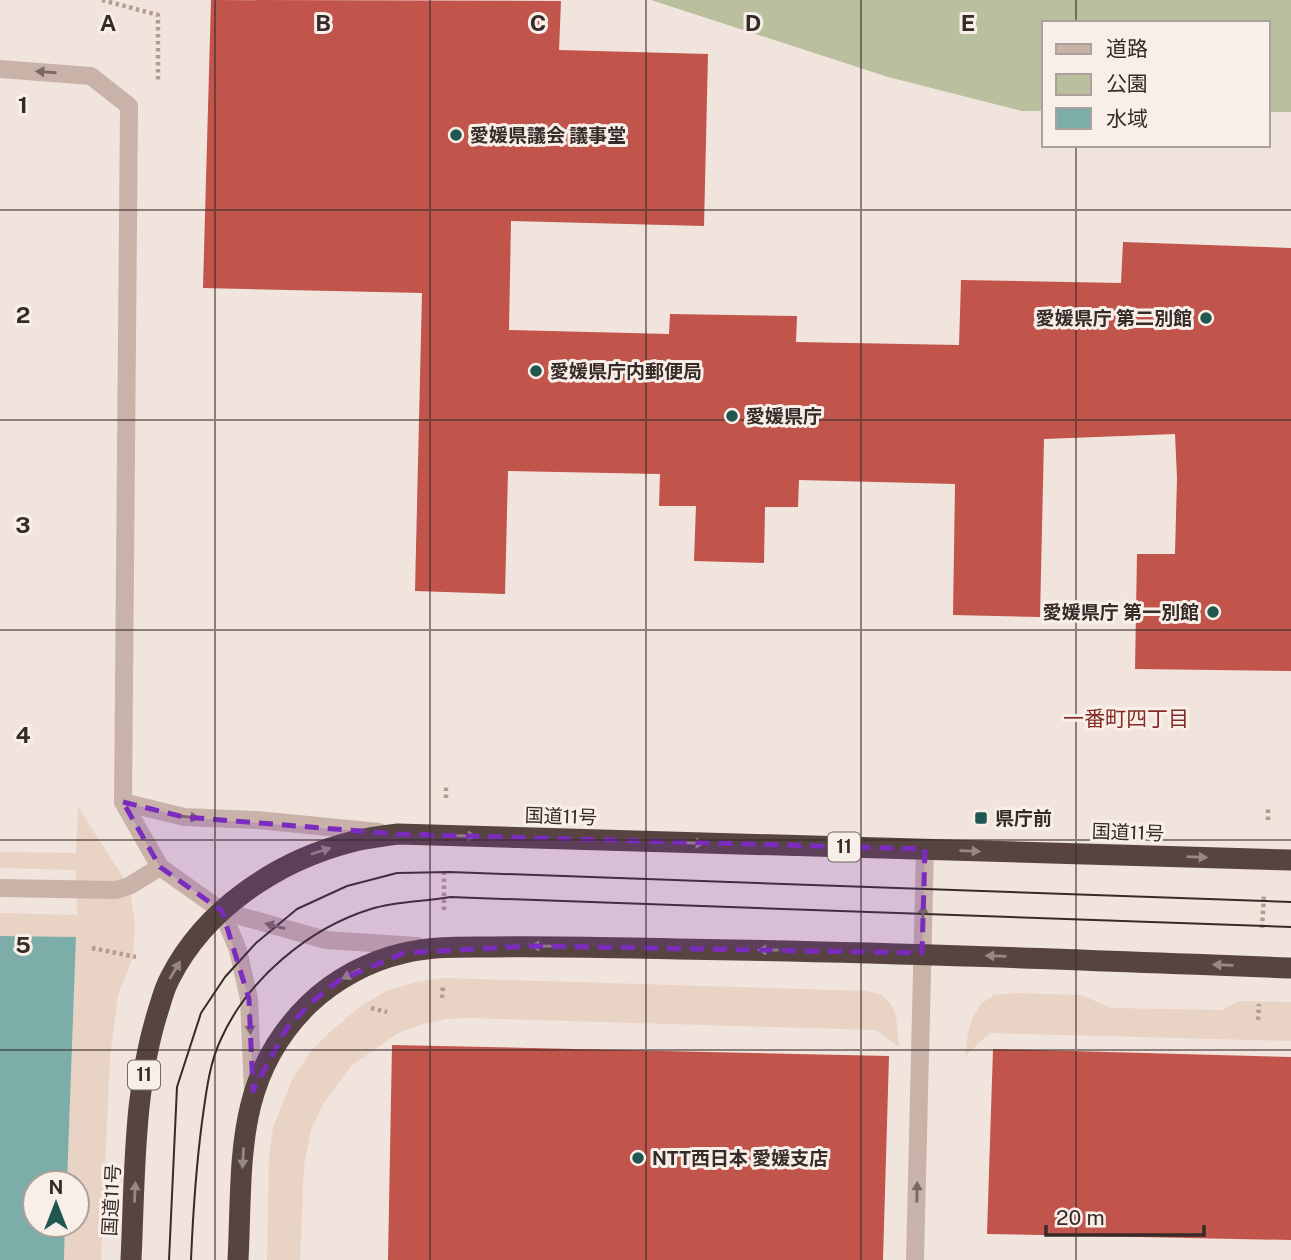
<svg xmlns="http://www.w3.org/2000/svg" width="1291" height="1260" font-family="'Public Sans','Noto Sans JP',sans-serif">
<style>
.green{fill:#bac09d}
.plaza{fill:#e9d3c5}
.water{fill:#7dada8}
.building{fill:#c1544b}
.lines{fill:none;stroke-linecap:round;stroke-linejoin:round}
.path{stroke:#b59c93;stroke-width:4.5;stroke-dasharray:3.5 3.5;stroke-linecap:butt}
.lane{stroke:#c9b3a9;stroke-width:18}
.street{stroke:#c9b3a9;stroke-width:18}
.highway{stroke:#574440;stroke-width:21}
.tram{stroke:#372b29;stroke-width:2}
.oneway{fill:#796863}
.oneway2{fill:#988884}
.marked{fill:#7b2cbf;fill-opacity:0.2;stroke:#7b2cbf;stroke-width:5;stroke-dasharray:14 9;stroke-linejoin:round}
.grid{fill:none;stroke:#372b29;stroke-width:2;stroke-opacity:0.55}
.poi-dot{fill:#205751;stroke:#f9efe9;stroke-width:2.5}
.labels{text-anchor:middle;stroke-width:6;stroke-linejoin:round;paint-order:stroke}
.shield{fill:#f9efe9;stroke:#716663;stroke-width:2}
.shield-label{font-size:18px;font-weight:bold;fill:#372b29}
.poi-label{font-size:19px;font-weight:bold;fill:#372b29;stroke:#f9efe9;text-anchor:start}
.street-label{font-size:19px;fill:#372b29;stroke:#f9efe9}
.neighbourhood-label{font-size:21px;fill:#832c25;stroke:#f9efe9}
.grid-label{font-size:23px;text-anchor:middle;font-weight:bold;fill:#372b29;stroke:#f9efe9;stroke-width:6;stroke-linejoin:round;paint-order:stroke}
</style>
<rect width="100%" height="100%" fill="#f1e4dd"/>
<!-- green -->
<polygon class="green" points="651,0 1291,0 1291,112 1268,112 1268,23 1044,23 1044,111 1022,111 888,77"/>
<!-- plaza -->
<g class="plaza">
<polygon points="78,807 129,886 135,922 133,957 118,995 110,1056 101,1260 64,1260 65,1225 77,1225 77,1183 67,1183 76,938 0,936 0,913 77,915 76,870 0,868 0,852 76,853"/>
<polygon points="443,978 866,991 880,994 891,1004 896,1016 899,1047 876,1030 469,1018 446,1019 420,1025 398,1033 351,1066 322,1106 311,1130 304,1165 300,1260 267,1260 269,1155 273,1128 292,1080 311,1051 332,1030 361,1006 386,991 417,982"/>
<polygon points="1016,993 1081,995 1111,1008 1222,1010 1239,1001 1291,1002 1291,1041 990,1033 965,1056 968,1032 973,1017 981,1004 994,995"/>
</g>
<!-- water -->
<polygon class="water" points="0,936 76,937 67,1183 35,1183 35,1225 65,1225 64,1260 0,1260"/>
<!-- building -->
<g class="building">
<polygon points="211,0 561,1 559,50 708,54 704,226 511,221 509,330 669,334 670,314 797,316 796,342 959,345 961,280 1121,283 1123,242 1291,248 1291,671 1135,669 1137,554 1175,554 1177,478 1175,434 1044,439 1040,617 953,615 955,484 799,480 798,507 765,507 764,563 694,561 696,506 659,506 660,474 508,471 505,594 415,591 422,293 203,288"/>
<polygon points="392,1045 889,1056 883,1260 388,1260"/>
<polygon points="993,1049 1291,1057 1291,1240 987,1234"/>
</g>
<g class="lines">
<!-- path -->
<g class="path">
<polyline points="102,0 158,15 158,82"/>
<polyline points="446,798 446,785"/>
<polyline points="1268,820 1268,807"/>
<polyline points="444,910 444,873"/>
<polyline points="1262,928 1264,895"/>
<polyline points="92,948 136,957"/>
<polyline points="442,998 443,985"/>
<polyline points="371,1008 387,1012"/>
<polyline points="1258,1020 1259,1004"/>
</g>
<!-- lane -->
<polyline class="lane" points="0,888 116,890 129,886 160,867"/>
<!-- street -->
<g class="street">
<polyline points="0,69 91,76 129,106 123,802 160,867 222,911 326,940 417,946"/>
<polyline points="123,802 184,817 257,820 379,832"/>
<polyline points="222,911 238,950 249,999 253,1091"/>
<polyline points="915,1260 925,849"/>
</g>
<!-- highway -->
<g class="highway">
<path d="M131,1260c4,-84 2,-172 28,-252 3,-10 6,-21 11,-30 35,-69 107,-117 181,-136 15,-4 31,-6 47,-8l893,26"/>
<path d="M238,1260c5,-97 -5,-182 71,-256 26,-25 60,-43 95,-51 29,-7 59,-6 89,-6 62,-1 123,1 185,2 205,3 409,11 613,19"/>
</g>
<!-- tram -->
<g class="tram">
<polyline points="169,1260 177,1087 201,1013 225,977 256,943 297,909 347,886 397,873 450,872 1291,902"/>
<path d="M191,1260c2,-47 5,-92 11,-138 4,-28 7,-58 19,-83 27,-60 88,-111 150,-130 26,-8 52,-7 79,-12l841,30"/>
</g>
</g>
<!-- one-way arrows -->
<defs><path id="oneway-solid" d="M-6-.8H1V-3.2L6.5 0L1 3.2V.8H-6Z" transform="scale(1.75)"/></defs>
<g class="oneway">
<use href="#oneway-solid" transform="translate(46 72) rotate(-176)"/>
<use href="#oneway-solid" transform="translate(189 817) rotate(6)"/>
<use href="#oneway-solid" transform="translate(923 915) rotate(-88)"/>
<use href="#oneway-solid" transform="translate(275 926) rotate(-165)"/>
<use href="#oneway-solid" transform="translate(250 1024) rotate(88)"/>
<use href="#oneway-solid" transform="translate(917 1192) rotate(-89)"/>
</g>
<g class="oneway2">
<use href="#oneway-solid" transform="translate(466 836) rotate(2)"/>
<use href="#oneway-solid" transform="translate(694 843) rotate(2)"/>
<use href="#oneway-solid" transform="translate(321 851) rotate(-18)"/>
<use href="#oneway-solid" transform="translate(970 851) rotate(2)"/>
<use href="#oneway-solid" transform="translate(1197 857) rotate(2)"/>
<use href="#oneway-solid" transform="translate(541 946) rotate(-179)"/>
<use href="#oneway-solid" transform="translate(768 950) rotate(-179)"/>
<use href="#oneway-solid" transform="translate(996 956) rotate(-178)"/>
<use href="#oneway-solid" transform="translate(1223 965) rotate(-178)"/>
<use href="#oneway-solid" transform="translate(175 970) rotate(-59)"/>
<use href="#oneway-solid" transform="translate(351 974) rotate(152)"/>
<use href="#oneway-solid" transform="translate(243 1158) rotate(93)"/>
<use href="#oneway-solid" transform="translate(135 1192) rotate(-87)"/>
</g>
<!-- marked area -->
<path class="marked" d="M123,802l61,15 214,17 527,15 -3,104 -390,-7 -128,7 -66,28 -27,22 -24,25 -34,63 -4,-92 -27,-88 -62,-44z"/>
<!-- grid -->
<path class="grid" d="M215,0v1260M430,0v1260M646,0v1260M861,0v1260M1076,0v23M1076,145v1115M0,210h1291M0,420h1291M0,630h1291M0,840h1291M0,1050h1291"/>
<!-- markers -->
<g class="poi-dot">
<circle cx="456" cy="135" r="7"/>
<circle cx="1206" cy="318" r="7"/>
<circle cx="536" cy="371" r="7"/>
<circle cx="732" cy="416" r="7"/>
<circle cx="1213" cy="612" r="7"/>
<rect x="974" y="811" width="14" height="14" rx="3.5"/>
<circle cx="638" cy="1158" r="7"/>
</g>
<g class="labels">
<!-- shield labels -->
<g class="shield">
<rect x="828" y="832.5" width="32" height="29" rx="5"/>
<rect x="128" y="1060.5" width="32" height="29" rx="5"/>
</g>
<g class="shield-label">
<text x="844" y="853">11</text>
<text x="144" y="1081">11</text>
</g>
<!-- poi labels -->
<g class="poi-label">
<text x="470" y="142">愛媛県議会 議事堂</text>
<text x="1192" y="325" text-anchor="end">愛媛県庁 第二別館</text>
<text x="550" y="378">愛媛県庁内郵便局</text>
<text x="746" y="423">愛媛県庁</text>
<text x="1199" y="619" text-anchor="end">愛媛県庁 第一別館</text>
<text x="995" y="825">県庁前</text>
<text x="652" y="1165">NTT西日本 愛媛支店</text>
</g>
<!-- street labels -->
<g class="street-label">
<text transform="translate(561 816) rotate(2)" y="7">国道11号</text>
<text transform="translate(1128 832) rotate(2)" y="7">国道11号</text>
<text transform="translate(111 1200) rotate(-87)" y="7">国道11号</text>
</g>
<!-- neighbourhood labels -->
<g class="neighbourhood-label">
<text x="1126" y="726">一番町四丁目</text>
</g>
</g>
<g class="grid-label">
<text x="108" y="31">A</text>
<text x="323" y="31">B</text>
<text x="538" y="31">C</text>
<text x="753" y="31">D</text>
<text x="968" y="31">E</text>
<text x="23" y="113">1</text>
<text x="23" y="323">2</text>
<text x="23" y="533">3</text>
<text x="23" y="743">4</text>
<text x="23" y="953">5</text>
</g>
<!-- legend -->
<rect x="1042" y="21" width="228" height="126" fill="#f9efe9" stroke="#aba19c" stroke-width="2"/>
<rect x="1056" y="44" width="35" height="10" fill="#c9b3a9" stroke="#aba19c" stroke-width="2"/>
<text x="1106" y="56" font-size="21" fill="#372b29">道路</text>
<rect x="1056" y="74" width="35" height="21" fill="#bac09d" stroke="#aba19c" stroke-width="2"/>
<text x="1106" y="91" font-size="21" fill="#372b29">公園</text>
<rect x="1056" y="108" width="35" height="21" fill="#7dada8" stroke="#aba19c" stroke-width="2"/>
<text x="1106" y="126" font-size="21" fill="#372b29">水域</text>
<!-- north arrow -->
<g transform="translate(56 1204)"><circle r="33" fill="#f9efe9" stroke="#aba19c" stroke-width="2"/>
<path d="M0-5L12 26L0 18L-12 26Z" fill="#205751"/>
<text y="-10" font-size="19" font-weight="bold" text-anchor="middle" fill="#372b29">N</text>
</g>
<!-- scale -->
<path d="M1046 1225v10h158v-10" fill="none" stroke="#372b29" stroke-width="3.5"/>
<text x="1056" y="1225" font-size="21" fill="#372b29" stroke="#f9efe9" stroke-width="5" paint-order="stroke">20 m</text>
</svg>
